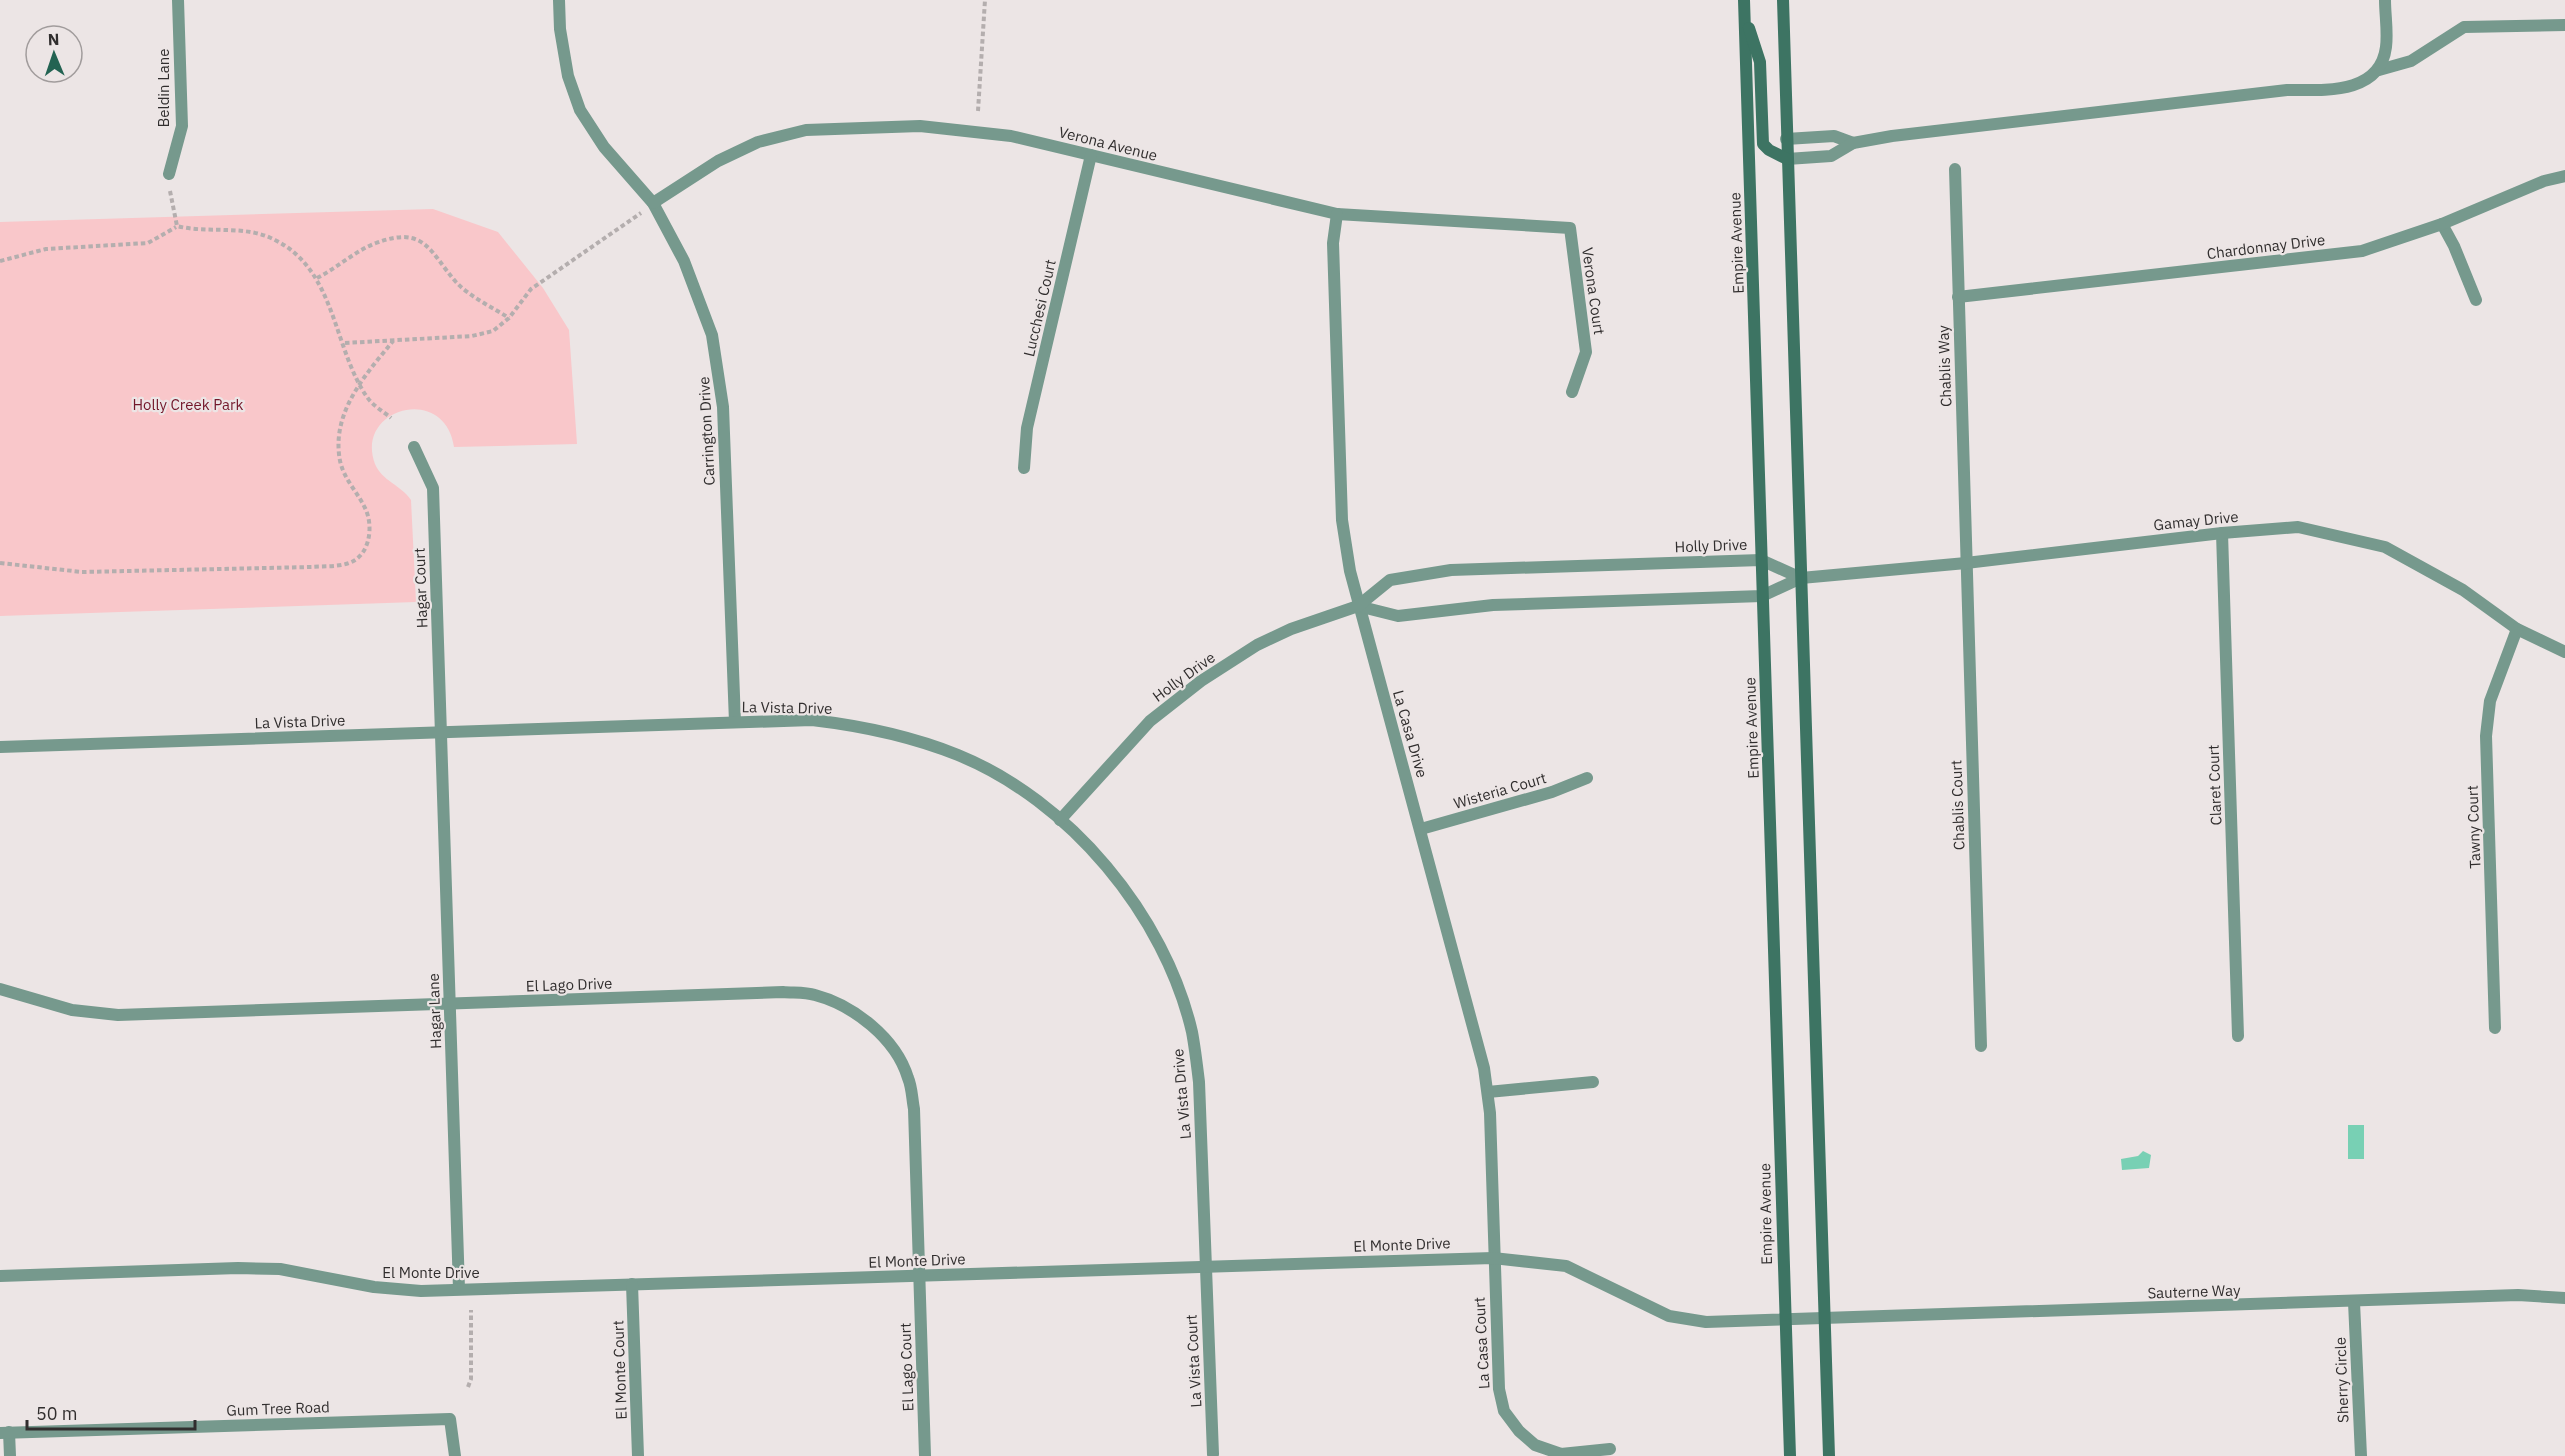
<svg xmlns="http://www.w3.org/2000/svg" width="2565" height="1456" font-family="'IBM Plex Sans',sans-serif">
<style>
.green{fill:#f9c7ca}
.water{fill:#78d0b4}
.lines{fill:none;stroke-linecap:round;stroke-linejoin:round}
.path{stroke:#b4aeae;stroke-width:4;stroke-dasharray:4.5 3;stroke-linecap:butt}
.street{stroke:#76998d;stroke-width:12}
.secondary{stroke:#3d7463;stroke-width:12}
.labels{text-anchor:middle;stroke-width:4.5;stroke-linejoin:round;paint-order:stroke}
.street-label{font-size:15px;fill:#312e2e;stroke:#ece5e5}
.park-label{font-size:15px;fill:#73182b;stroke:#ece5e5}
</style>
<rect width="100%" height="100%" fill="#ece5e5"/>
<!-- green -->
<path class="green" d="M433,209l65,23 45,56 26,42 8,114 -123,3c-9,-64 -100,-39 -79,17 7,17 26,21 36,36l5,102 -416,14v-394z"/>
<!-- water -->
<g class="water">
<rect x="2348" y="1125" width="16" height="34"/>
<polygon points="2143,1151 2151,1155 2149,1168 2122,1170 2121,1159 2138,1156"/>
</g>
<g class="lines">
<!-- path -->
<g class="path">
<polyline points="978,111 985,0"/>
<path d="M170,191l7,35c31,8 68,-2 98,14 61,30 58,108 92,157 6,9 17,15 24,21"/>
<polyline points="0,261 46,249 148,243 176,227"/>
<path d="M317,278c20,-10 38,-27 59,-35 49,-18 53,8 80,39 14,15 36,25 53,36"/>
<polyline points="345,343 472,336 493,331 509,318 531,289 641,213"/>
<path d="M0,563l82,9 230,-5c11,-1 26,0 37,-4 21,-7 25,-37 16,-55 -9,-19 -24,-31 -26,-54 -5,-45 28,-81 54,-113"/>
<polyline points="468,1387 471,1379 471,1310"/>
</g>
<!-- street -->
<g class="street">
<polyline points="559,0 560,29 568,76 580,110 604,147 653,203 684,261 712,335 723,407 735,722"/>
<polyline points="2379,70 2411,61 2464,27 2565,25"/>
<polyline points="1786,139 1834,136 1853,143"/>
<path d="M1787,159l44,-3 22,-13 39,-7 395,-46c37,0 93,5 99,-43 2,-15 -1,-32 -1,-47"/>
<polyline points="1955,169 1981,1046"/>
<polyline points="169,174 182,126 178,0"/>
<polyline points="653,203 718,161 758,142 806,130 920,126 1011,136 1337,214 1570,228 1586,352 1572,392"/>
<polyline points="1337,214 1333,243 1342,520 1350,571 1484,1068 1490,1113 1499,1389 1504,1411 1519,1431 1535,1445 1561,1454 1610,1449"/>
<polyline points="2442,224 2454,246 2476,300"/>
<polyline points="1958,297 2362,251 2442,224 2544,181 2565,176"/>
<polyline points="414,447 433,488 459,1289"/>
<polyline points="1024,468 1027,428 1091,155"/>
<polyline points="2222,533 2238,1036"/>
<polyline points="1358,606 1398,616 1493,605 1762,596 1801,578 1966,563 2222,533 2298,527 2385,547 2463,590 2517,629 2565,652"/>
<path d="M0,747l812,-27c51,6 99,16 146,35 111,45 207,160 234,277 3,16 5,33 7,50l14,372"/>
<polyline points="1060,820 1150,721 1201,681 1257,645 1291,629 1358,606 1390,580 1451,570 1761,560 1801,578"/>
<polyline points="1421,829 1552,792 1587,778"/>
<path d="M0,989l72,21 46,5 665,-23c10,1 22,0 32,3 38,10 81,43 93,83 4,9 4,21 6,31l11,347"/>
<polyline points="2495,1028 2486,736 2490,701 2517,629"/>
<polyline points="1488,1092 1593,1082"/>
<polyline points="0,1276 238,1268 280,1269 374,1287 421,1291 1493,1258 1566,1266 1669,1316 1706,1322 2518,1295 2565,1298"/>
<polyline points="632,1284 638,1456"/>
<polyline points="2354,1302 2361,1456"/>
<polyline points="9,1432 10,1456"/>
<polyline points="0,1433 450,1419 455,1456"/>
</g>
<!-- secondary -->
<g class="secondary">
<polyline points="1744,0 1790,1456"/>
<polyline points="1783,0 1829,1456"/>
<polyline points="1749,28 1760,62 1763,144 1769,150 1787,159"/>
</g>
</g>
<g class="labels">
<!-- street labels -->
<g class="street-label">
<text transform="translate(164 88) rotate(-90)" y="5">Beldin Lane</text>
<text transform="translate(1108 144) rotate(14)" y="5">Verona Avenue</text>
<text transform="translate(1737 243) rotate(-92)" y="5">Empire Avenue</text>
<text transform="translate(2266 247) rotate(-7)" y="5">Chardonnay Drive</text>
<text transform="translate(1593 291) rotate(82)" y="5">Verona Court</text>
<text transform="translate(1040 308) rotate(-77)" y="5">Lucchesi Court</text>
<text transform="translate(1945 366) rotate(-92)" y="5">Chablis Way</text>
<text transform="translate(707 431) rotate(-93)" y="5">Carrington Drive</text>
<text transform="translate(2196 521) rotate(-6)" y="5">Gamay Drive</text>
<text transform="translate(1711 546) rotate(-2)" y="5">Holly Drive</text>
<text transform="translate(421 588) rotate(-92)" y="5">Hagar Court</text>
<text transform="translate(1184 677) rotate(-36)" y="5">Holly Drive</text>
<text transform="translate(787 708) rotate(1)" y="5">La Vista Drive</text>
<text transform="translate(300 722) rotate(-2)" y="5">La Vista Drive</text>
<text transform="translate(1752 728) rotate(-92)" y="5">Empire Avenue</text>
<text transform="translate(1410 734) rotate(74)" y="5">La Casa Drive</text>
<text transform="translate(2215 785) rotate(-92)" y="5">Claret Court</text>
<text transform="translate(1500 791) rotate(-16)" y="5">Wisteria Court</text>
<text transform="translate(1958 805) rotate(-92)" y="5">Chablis Court</text>
<text transform="translate(2474 827) rotate(-92)" y="5">Tawny Court</text>
<text transform="translate(569 985) rotate(-2)" y="5">El Lago Drive</text>
<text transform="translate(435 1011) rotate(-92)" y="5">Hagar Lane</text>
<text transform="translate(1182 1094) rotate(-95)" y="5">La Vista Drive</text>
<text transform="translate(1766 1214) rotate(-91)" y="5">Empire Avenue</text>
<text transform="translate(1402 1245) rotate(-2)" y="5">El Monte Drive</text>
<text transform="translate(917 1261) rotate(-2)" y="5">El Monte Drive</text>
<text x="431" y="1278">El Monte Drive</text>
<text transform="translate(2194 1292) rotate(-2)" y="5">Sauterne Way</text>
<text transform="translate(1482 1343) rotate(-93)" y="5">La Casa Court</text>
<text transform="translate(1194 1361) rotate(-93)" y="5">La Vista Court</text>
<text transform="translate(907 1367) rotate(-92)" y="5">El Lago Court</text>
<text transform="translate(620 1370) rotate(-92)" y="5">El Monte Court</text>
<text transform="translate(2342 1380) rotate(-92)" y="5">Sherry Circle</text>
<text transform="translate(278 1409) rotate(-2)" y="5">Gum Tree Road</text>
</g>
<!-- park labels -->
<g class="park-label">
<text x="188" y="410">Holly Creek Park</text>
</g>
</g>
<!-- north arrow -->
<g transform="translate(54 54) rotate(358)"><circle r="28" fill="#ece5e5" stroke="#a19c9c" stroke-width="1.5"/>
<path d="M0-4.5L10 22L0 15L-10 22Z" fill="#236352"/>
<text y="-9" font-size="16" font-weight="bold" text-anchor="middle" fill="#312e2e">N</text>
</g>
<!-- scale -->
<path d="M27 1420v9h168v-9" fill="none" stroke="#312e2e" stroke-width="3"/>
<text x="36" y="1420" font-size="18" fill="#312e2e" stroke="#ece5e5" stroke-width="4.5" paint-order="stroke">50 m</text>
</svg>
